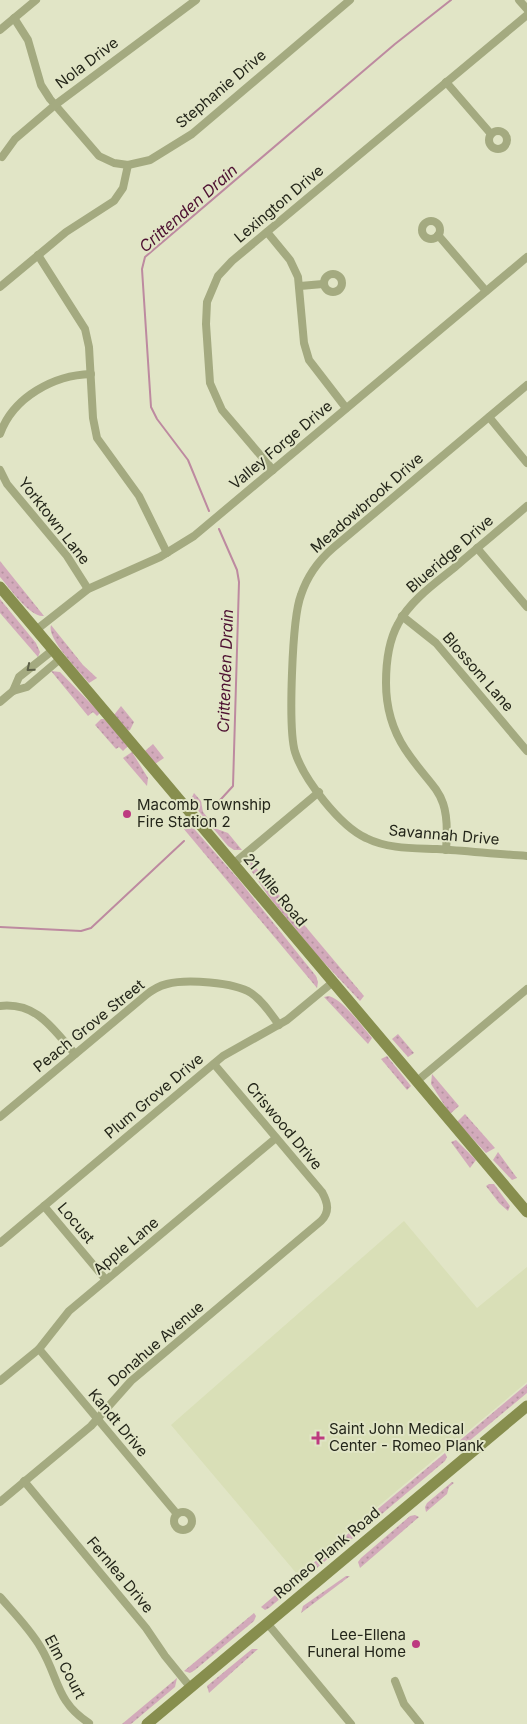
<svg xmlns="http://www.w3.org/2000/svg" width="527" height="1724" font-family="Inter,sans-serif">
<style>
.built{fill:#d9dfb7}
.grass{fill:url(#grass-dots)}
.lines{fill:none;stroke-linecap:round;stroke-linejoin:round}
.stream{stroke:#bd8aa0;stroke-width:2}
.street{stroke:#a4aa80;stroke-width:8}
.secondary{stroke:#878e4e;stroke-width:11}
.oneway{stroke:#5e6148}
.poi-dot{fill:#bd3a80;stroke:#e1e5c6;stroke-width:2}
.labels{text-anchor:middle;stroke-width:4;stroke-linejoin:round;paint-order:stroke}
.street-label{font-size:15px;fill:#24261a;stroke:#e1e5c6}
.poi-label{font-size:15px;fill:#24261a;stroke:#e1e5c6;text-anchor:start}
.water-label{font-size:16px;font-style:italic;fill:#4d1031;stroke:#e1e5c6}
</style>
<defs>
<pattern id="grass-dots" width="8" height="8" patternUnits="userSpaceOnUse" patternTransform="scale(1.25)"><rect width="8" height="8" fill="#d2aaba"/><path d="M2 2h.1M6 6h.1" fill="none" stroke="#b4929f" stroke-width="1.8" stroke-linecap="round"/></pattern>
</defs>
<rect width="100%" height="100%" fill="#e1e5c6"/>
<!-- built -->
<polygon class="built" points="404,1221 477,1308 527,1267 527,1382 297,1574 171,1425"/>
<!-- grass -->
<g class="grass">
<path d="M0,561l44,55c-14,2 -35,-29 -44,-39z"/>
<polygon points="0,599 36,643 40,652 38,657 0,613"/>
<path d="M51,625l32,40 14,13 -8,5c-9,-11 -43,-45 -38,-58z"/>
<polygon points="51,671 60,672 100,713 97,716 93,712 88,716"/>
<polygon points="121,706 134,722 130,730 127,731 114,715"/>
<polygon points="101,719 104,719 128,746 123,751 119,747 116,749 95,725"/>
<polygon points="153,744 164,758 155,764 145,751"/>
<polygon points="132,752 148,778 147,786 123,758"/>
<polygon points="194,793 201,801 203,812 217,829 228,833 242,850 234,850 228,846 190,801"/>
<polygon points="183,820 189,823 239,880 316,976 318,982 317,988 178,822"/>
<polygon points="248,858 364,996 360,1001 317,955 269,897 248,866"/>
<path d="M329,996c14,4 33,30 43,42l-4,6 -44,-47z"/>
<polygon points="398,1034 414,1053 408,1057 392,1039"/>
<polygon points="387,1056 411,1086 407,1090 381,1059"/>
<polygon points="432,1074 459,1106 450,1114 431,1084"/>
<polygon points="465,1114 495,1148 486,1153 457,1122"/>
<polygon points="456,1140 476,1160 470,1168 451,1142"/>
<polygon points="498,1152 517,1178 512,1180 493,1160"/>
<polygon points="489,1184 494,1184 510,1206 508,1211 499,1203 486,1186"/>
<polygon points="527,1384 527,1393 462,1447 457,1449 452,1447"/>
<polygon points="445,1453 447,1457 445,1461 346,1544 337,1543"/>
<polygon points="452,1482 454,1483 449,1487 447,1494 426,1512 425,1507 427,1503"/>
<polygon points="415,1515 419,1517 360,1568 358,1562 361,1558 410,1516"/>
<polygon points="330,1549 330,1557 269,1608 265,1610 261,1607"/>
<polygon points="346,1576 350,1576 301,1613 303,1606"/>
<polygon points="254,1613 256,1616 254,1621 195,1670 190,1673 184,1671"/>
<polygon points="252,1649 258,1649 209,1693 207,1686"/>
<polygon points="177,1678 175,1687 131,1724 122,1724"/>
</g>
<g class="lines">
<!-- stream -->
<g class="stream">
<polyline points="209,511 188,460 157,419 151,407 142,269 145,257 395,44 451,0"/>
<polyline points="212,809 233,786 239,582 237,570 219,529"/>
<polyline points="0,927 81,931 91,928 184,841"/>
</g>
<!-- street -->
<g class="street">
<polyline points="519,0 527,9"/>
<polyline points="14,18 28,40 41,85 50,99 99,156 114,163 128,165 150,160 192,134 350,0"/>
<polyline points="0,30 36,0"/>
<polyline points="446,82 491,134"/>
<circle cx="498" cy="140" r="9"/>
<polyline points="2,157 15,139 55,105 196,0"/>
<circle cx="431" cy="230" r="9"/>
<polyline points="267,232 290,260 298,277 304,343 309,360 346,408"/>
<polyline points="438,235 486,291"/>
<polyline points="38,255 85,329 89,347 93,418 97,438 139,496 167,553"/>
<circle cx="333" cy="283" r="9"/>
<polyline points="300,286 323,284"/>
<polyline points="0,287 66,232 114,201 123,188 128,165"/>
<path d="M527,385l-194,163c-15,13 -26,29 -32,47 -9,23 -13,133 -6,157 9,28 45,74 71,86 22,11 47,10 71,11 30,2 60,5 90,7"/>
<polyline points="489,417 527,463"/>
<path d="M0,434c13,-37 54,-59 91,-60"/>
<polyline points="0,470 7,484 67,556 88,589"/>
<polyline points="273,470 222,410 210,383 206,324 207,302 218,276 232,261 527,15"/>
<polyline points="477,548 527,607"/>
<polyline points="402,616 436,643 527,751"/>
<polyline points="36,630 88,589 160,557 194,536 527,257"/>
<polyline points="13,691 19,677 53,650"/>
<polyline points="0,702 13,691 27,687 60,659"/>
<path d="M446,850c5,-61 -12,-57 -41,-101 -13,-20 -19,-43 -19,-66 0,-20 2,-41 12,-59 12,-23 36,-40 56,-56 24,-21 49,-41 73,-62"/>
<polyline points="233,864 319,792"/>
<path d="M0,1006c37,-4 53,23 75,48"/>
<polyline points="417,1081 527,989"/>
<path d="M0,1117l146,-122c6,-5 13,-9 21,-11 19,-5 67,-2 84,9 12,8 20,21 28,32"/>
<polyline points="44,1206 106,1280"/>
<polyline points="0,1243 223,1056 287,1020 333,982"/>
<polyline points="39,1349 177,1514"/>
<polyline points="0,1381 39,1349 69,1311 276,1138"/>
<polyline points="24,1481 146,1628 165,1656 191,1688"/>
<path d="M0,1502l91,-76 40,-45 190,-160c9,-9 7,-18 1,-29l-108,-128"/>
<circle cx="183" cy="1521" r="9"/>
<path d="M0,1597c14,16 30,32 41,51 18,30 15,54 48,75"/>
<polyline points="267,1623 351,1724"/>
<polyline points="395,1681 404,1704 420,1724"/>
</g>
<!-- secondary -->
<g class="secondary">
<polyline points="0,587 527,1212"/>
<polyline points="147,1724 527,1406"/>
</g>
</g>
<!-- one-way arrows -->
<defs><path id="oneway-chevron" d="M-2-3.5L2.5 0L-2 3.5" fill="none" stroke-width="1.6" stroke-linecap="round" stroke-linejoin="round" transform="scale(1.25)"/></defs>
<use class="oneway" href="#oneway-chevron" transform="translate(30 668) rotate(140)"/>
<!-- markers -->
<g class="poi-dot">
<circle cx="127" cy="814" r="5"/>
<path d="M315.5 1430.5h5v5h5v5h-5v5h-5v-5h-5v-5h5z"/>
<circle cx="416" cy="1644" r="5"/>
</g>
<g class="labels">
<!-- street labels -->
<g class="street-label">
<text transform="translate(87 63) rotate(-37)" y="5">Nola Drive</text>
<text transform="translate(221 89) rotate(-40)" y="5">Stephanie Drive</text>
<text transform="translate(279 204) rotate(-40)" y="5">Lexington Drive</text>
<text transform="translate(281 445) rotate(-40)" y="5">Valley Forge Drive</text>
<text transform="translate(367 503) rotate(-41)" y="5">Meadowbrook Drive</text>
<text transform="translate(54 521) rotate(52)" y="5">Yorktown Lane</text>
<text transform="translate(450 554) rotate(-41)" y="5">Blueridge Drive</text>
<text transform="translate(478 672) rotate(49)" y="5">Blossom Lane</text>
<text transform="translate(444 835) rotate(5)" y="5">Savannah Drive</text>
<text transform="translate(275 890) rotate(50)" y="5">21 Mile Road</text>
<text transform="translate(89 1026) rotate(-39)" y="5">Peach Grove Street</text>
<text transform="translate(154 1096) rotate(-40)" y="5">Plum Grove Drive</text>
<text transform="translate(284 1126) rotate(50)" y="5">Criswood Drive</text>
<text transform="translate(76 1223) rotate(50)" y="5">Locust</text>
<text transform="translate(126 1246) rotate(-40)" y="5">Apple Lane</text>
<text transform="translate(156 1344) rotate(-41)" y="5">Donahue Avenue</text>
<text transform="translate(118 1423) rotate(50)" y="5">Kandt Drive</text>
<text transform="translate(327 1553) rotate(-40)" y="5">Romeo Plank Road</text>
<text transform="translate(120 1575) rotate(50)" y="5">Fernlea Drive</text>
<text transform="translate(65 1667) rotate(62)" y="5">Elm Court</text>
</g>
<!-- poi labels -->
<g class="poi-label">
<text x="137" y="810">Macomb Township<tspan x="137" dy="17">Fire Station 2</tspan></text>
<text x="329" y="1434">Saint John Medical<tspan x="329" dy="17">Center - Romeo Plank</tspan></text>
<text x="406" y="1640" text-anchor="end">Lee-Ellena<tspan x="406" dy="17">Funeral Home</tspan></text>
</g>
<!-- water labels -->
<g class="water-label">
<text transform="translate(188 208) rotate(-41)" y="6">Crittenden Drain</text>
<text transform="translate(225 671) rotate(-88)" y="6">Crittenden Drain</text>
</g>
</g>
</svg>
